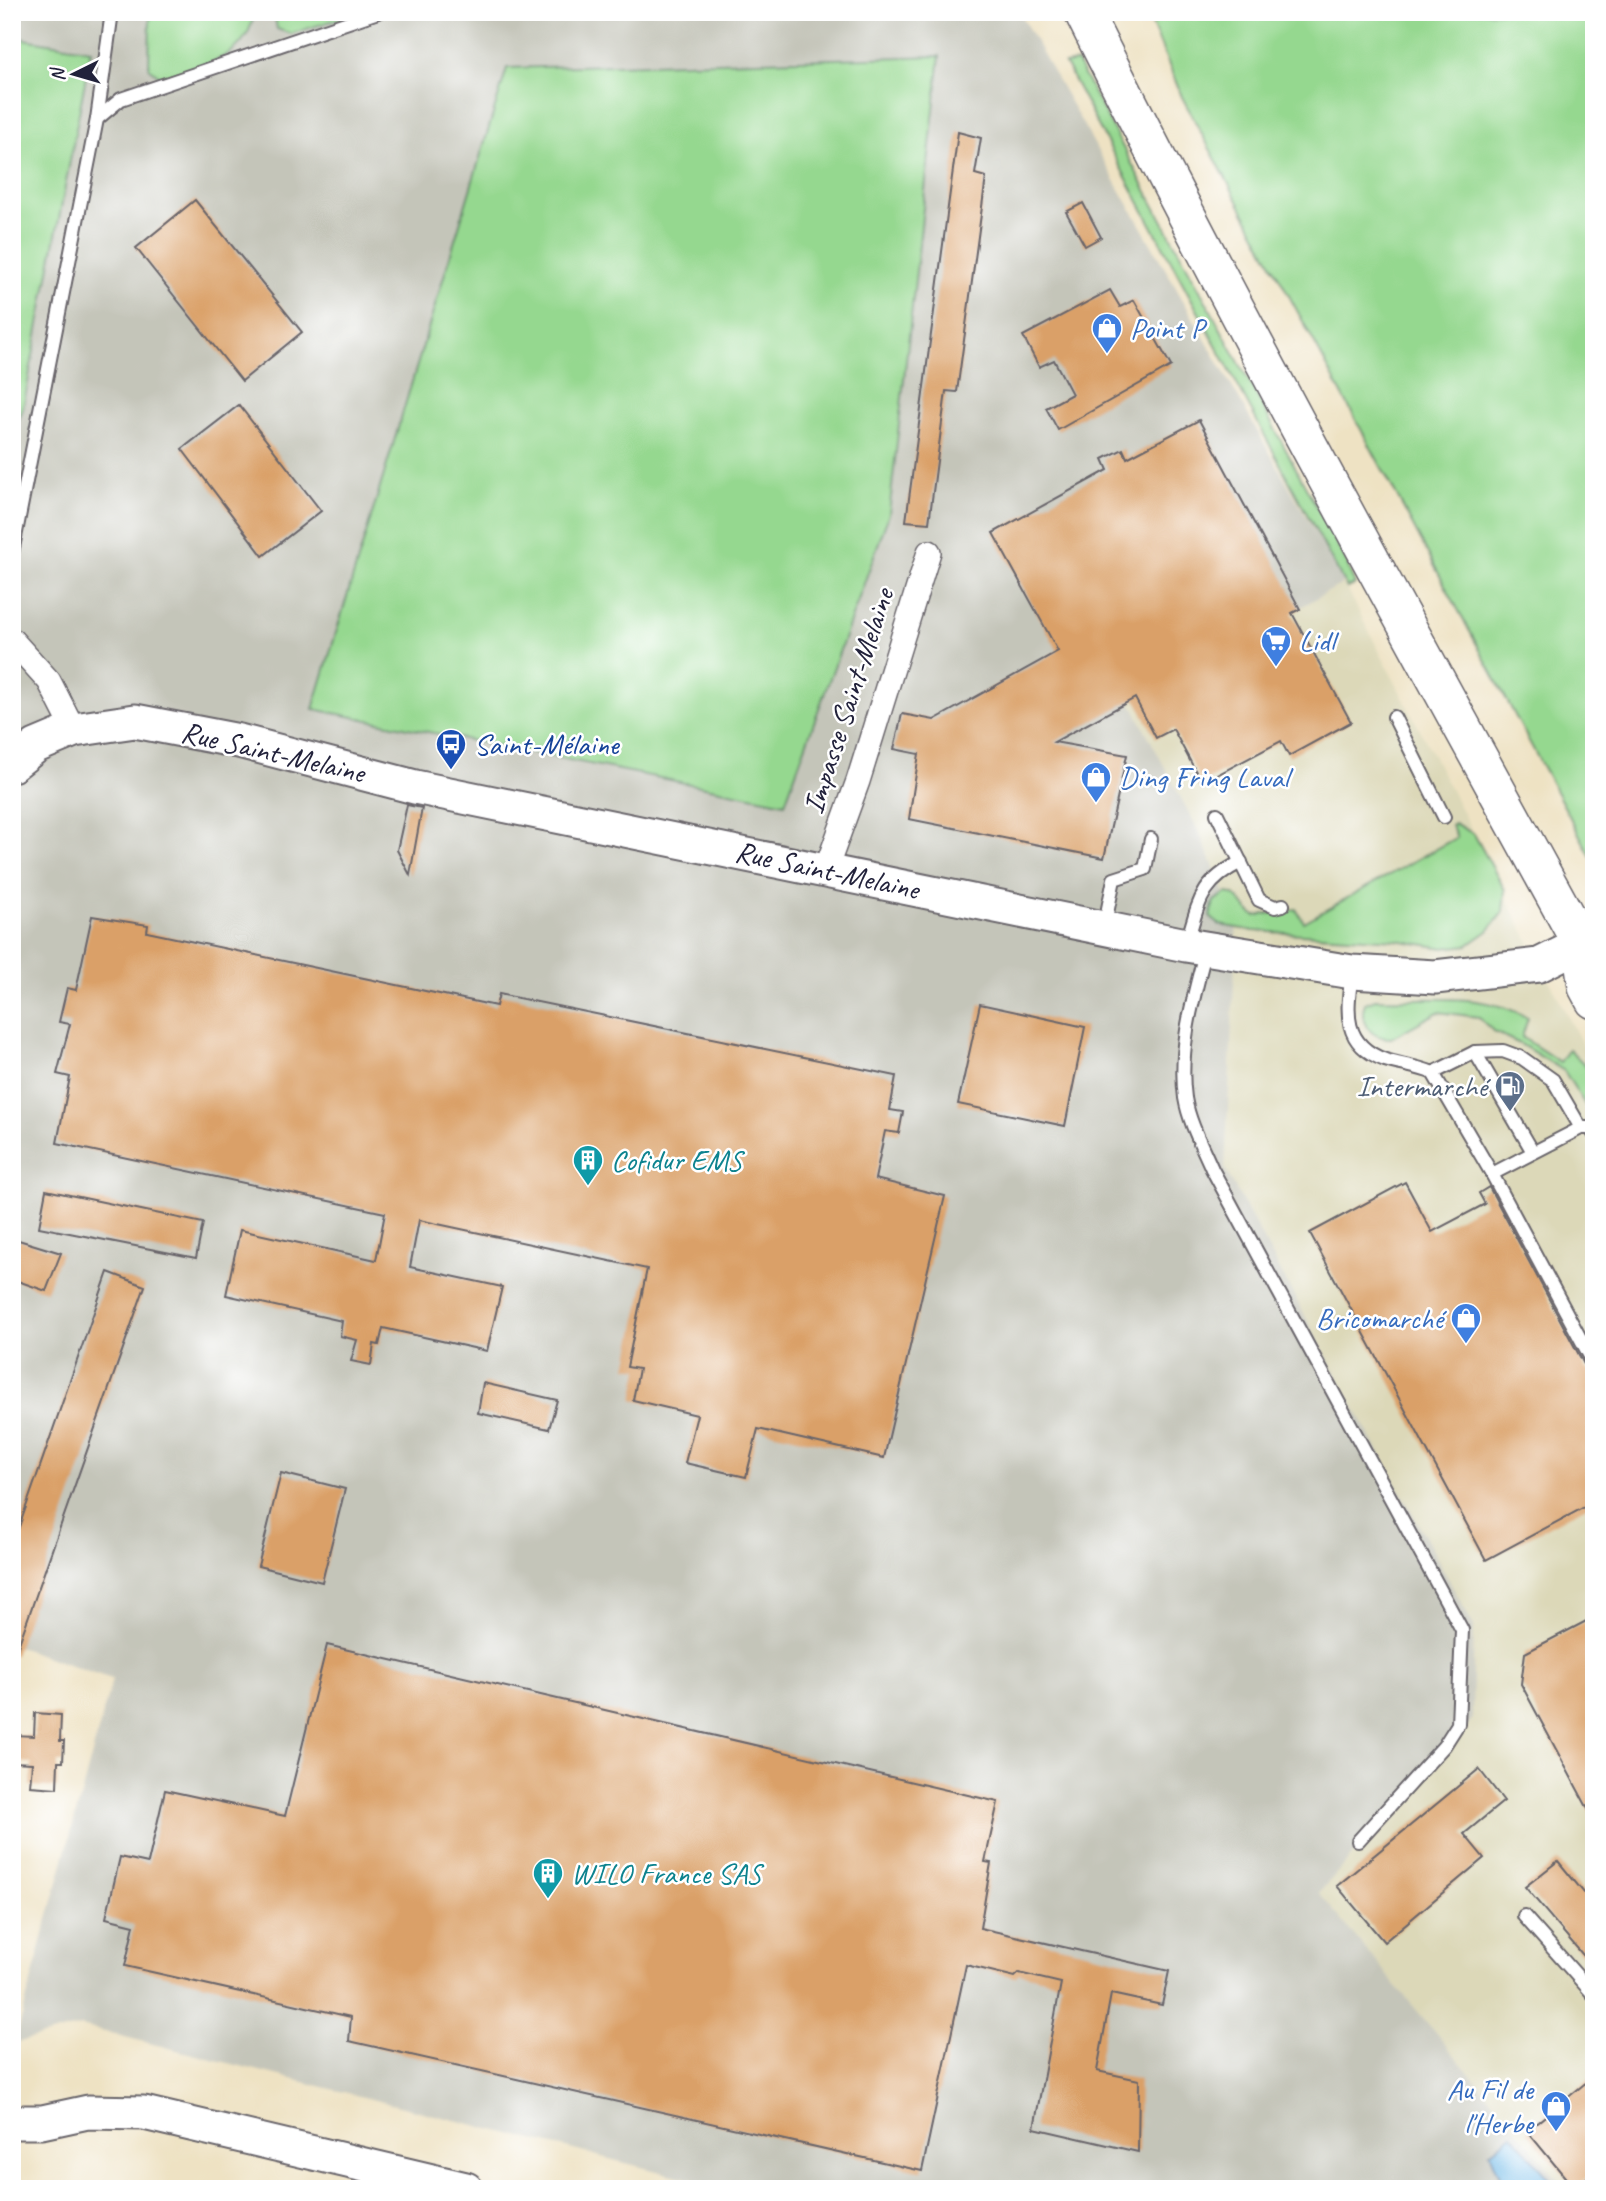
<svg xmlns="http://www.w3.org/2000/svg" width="1606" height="2201" font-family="Caveat,sans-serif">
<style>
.built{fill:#dcd8b8}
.industrial{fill:#c4c5b9}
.green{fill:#95d88f;stroke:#5c7d65;stroke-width:2}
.water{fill:#6fb9e7;stroke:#486e91;stroke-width:2}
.building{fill:#daa068}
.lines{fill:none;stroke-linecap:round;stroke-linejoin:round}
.lane-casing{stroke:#69656b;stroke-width:16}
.street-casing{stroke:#69656b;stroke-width:26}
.secondary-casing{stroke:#69656b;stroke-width:37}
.primary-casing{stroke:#69656b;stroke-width:40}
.lane{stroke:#fff;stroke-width:12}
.street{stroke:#fff;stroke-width:23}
.secondary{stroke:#fff;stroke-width:33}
.primary{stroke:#fff;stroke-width:37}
.labels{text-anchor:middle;stroke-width:5;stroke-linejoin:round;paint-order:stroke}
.shop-label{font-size:30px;fill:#366cbe;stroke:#fff;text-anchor:start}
.street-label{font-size:30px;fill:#22223b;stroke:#fff}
.transit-label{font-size:30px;fill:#164399;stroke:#fff;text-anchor:start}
.service-label{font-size:30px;fill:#4e5e75;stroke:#fff;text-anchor:end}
.culture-label{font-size:30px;fill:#0d838f;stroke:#fff;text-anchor:start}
</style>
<rect width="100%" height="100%" fill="#fff"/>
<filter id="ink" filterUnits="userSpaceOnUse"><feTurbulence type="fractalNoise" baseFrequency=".0143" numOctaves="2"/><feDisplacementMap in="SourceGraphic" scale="14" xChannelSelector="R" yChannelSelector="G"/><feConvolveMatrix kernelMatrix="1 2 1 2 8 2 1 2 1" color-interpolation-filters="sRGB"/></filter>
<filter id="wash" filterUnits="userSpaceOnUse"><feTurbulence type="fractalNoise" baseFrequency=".00686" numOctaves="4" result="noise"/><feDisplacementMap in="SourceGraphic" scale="28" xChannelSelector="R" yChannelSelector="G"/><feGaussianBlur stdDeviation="1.57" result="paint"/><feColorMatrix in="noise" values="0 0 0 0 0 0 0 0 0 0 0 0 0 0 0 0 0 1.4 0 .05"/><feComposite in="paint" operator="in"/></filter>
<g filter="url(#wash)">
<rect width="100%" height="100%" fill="#eee2c3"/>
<!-- built -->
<polygon class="built" points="1344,583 1594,1067 1594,2189 1566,2189 1319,1893 1472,1720 1474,1626 1225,1169 1237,922 1199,832 1130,701"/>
<!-- industrial -->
<polygon class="industrial" points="12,12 1019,12 1344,583 1130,701 1199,832 1237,922 1225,1169 1474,1626 1472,1720 1319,1893 1566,2189 729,2189 81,2026 15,2043 112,1679 12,1645"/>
<!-- green -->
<g class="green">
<path d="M150,12h104c-5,47 -54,55 -92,66l-13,-10z"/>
<polygon points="274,12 360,12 291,34 277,29"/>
<polygon points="1147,12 1594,12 1594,862 1182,97"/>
<polygon points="12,37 91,50 23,409 12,434"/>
<polygon points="940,56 889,514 785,803 313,709 507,68"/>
<polygon points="1077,62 1347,563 1355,585 1347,588 1344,583 1065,64"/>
<path d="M1454,823l20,11 31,56 -2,22 -15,19 -20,14 -24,3 -48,-8 -142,-9 -34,-6 -10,-8 4,-16 13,-8c15,1 16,18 29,23l40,-7 8,13 153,-85 -6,-11z"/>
<path d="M1375,999c51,2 107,-8 153,19l-6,19 38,25 9,-13 25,25v45l-30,-48 -44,-27 -26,-12 -16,-15 -40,-5 -47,26c-20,1 -33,-16 -26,-35z"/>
</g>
<!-- water -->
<polygon class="water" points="1512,2134 1558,2189 1505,2189 1490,2152"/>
<g id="blocks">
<!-- building -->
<g class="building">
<polygon points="958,132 981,138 975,174 986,177 977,244 957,392 946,391 929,523 906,521"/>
<polygon points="195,200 302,332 242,381 136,248"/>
<polygon points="1083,203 1101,237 1085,246 1066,212"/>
<polygon points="1110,290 1120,307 1134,300 1171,366 1058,430 1046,408 1072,394 1054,360 1039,367 1023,336"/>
<polygon points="239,405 321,511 263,556 182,449"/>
<polygon points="1199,420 1300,609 1292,613 1351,722 1289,756 1281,741 1202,783 1173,729 1156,738 1135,698 1054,742 1127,755 1104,858 909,819 919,754 894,749 902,714 934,720 1058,651 993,533 1108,470 1103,459 1123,449 1127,458"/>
<polygon points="407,805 422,808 410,875 397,850"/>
<polygon points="92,916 148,925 147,932 496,1006 499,994 896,1076 890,1110 903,1112 899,1133 885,1131 875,1179 945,1196 884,1458 758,1429 746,1477 685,1463 697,1415 633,1400 639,1369 627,1367 647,1269 419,1220 410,1267 502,1287 487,1351 383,1328 379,1345 374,1344 371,1365 351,1361 357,1340 340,1336 342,1321 226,1295 240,1230 376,1260 385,1213 57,1143 70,1077 57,1074 70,1024 59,1022 67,988 76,990"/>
<polygon points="980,1004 1085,1027 1065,1126 958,1104"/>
<polygon points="1405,1182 1432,1232 1485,1204 1479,1193 1489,1187 1586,1368 1594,1373 1594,1502 1486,1560 1310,1233"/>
<polygon points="46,1190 203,1223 196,1258 39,1227"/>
<polygon points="12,1238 61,1253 46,1291 12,1279"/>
<polygon points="108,1272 145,1286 15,1655 12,1655 12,1547"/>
<polygon points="483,1383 557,1400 549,1429 478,1413"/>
<polygon points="281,1473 345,1489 322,1582 258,1566"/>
<polygon points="1594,1617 1594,1820 1521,1684 1525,1653"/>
<polygon points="327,1645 998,1802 985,1862 991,1863 980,1928 1169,1971 1162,2005 1111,1994 1097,2071 1139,2080 1138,2152 1034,2128 1061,1983 1019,1973 1015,1977 966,1965 922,2171 349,2041 351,2017 125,1966 134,1925 106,1918 120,1857 148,1863 165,1790 285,1816"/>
<polygon points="35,1713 61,1715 60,1741 64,1741 63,1762 58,1762 57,1788 30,1786 32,1763 12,1762 14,1735 34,1736"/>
<polygon points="1479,1769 1504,1801 1464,1834 1484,1858 1384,1942 1337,1886"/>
<polygon points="1558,1861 1594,1905 1594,1968 1525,1887"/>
<polygon points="1594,2076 1594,2172 1574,2188 1527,2131"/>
</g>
</g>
</g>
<g filter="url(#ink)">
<use href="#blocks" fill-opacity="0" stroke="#69656b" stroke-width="2"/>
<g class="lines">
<!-- lane casing -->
<g class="lane-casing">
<g id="lane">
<polyline points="97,119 121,99 378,12"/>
<polyline points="12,553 97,119 112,12"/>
<polyline points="1394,717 1444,817"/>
<polyline points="1217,814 1259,900 1275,907 1283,905"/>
<polyline points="1104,928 1114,879 1145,869 1151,839"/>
<path d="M1186,945c13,-42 13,-62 55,-83"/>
<path d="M1206,949c-12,47 -28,99 -21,149 4,24 17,48 27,71l250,461 -4,94 -14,22 -86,95"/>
<path d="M1352,973c-5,37 -11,71 33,87 16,5 32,6 48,13l59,101 89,-46h10l3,6"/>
<polyline points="1475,1052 1533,1152"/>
<polyline points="1433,1073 1475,1052 1503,1051 1522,1058 1553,1080 1581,1128"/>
<polyline points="1492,1174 1594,1364"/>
<polyline points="1524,1916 1594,1995"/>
</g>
</g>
<!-- street casing -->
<g class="street-casing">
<g id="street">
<polyline points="12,640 49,681 74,730"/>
<polyline points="826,869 858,781 929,552"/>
</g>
</g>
<!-- secondary casing -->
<g class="secondary-casing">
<g id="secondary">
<polyline points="12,765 36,746 74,730 135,721 239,741 415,787 1186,945 1352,972 1435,977 1539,965 1581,944"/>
<polyline points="12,2122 42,2122 88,2112 144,2113 466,2189"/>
</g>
</g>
<!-- primary casing -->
<g class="primary-casing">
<g id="primary">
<path d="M1083,12c157,315 329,623 498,932l13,15"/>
<polyline points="1581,944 1587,987 1594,1000"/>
</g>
</g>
<!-- lane -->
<use href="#lane" class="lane"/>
<!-- street -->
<use href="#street" class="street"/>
<!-- secondary -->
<use href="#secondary" class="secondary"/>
<!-- primary -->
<use href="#primary" class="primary"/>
</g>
</g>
<!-- icons -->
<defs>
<g id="shop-pin" transform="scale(1.575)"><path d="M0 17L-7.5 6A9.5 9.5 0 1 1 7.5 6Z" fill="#3f7fe0" stroke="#fff"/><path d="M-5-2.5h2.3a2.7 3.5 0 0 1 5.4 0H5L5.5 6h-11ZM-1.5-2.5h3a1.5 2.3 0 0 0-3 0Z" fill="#fff"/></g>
<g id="supermarket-pin" transform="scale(1.575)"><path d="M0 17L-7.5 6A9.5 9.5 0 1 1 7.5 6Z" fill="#3f7fe0" stroke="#fff"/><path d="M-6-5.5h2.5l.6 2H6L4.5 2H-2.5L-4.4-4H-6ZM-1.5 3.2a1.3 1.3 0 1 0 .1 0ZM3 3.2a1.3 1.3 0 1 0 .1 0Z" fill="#fff"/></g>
<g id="bus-pin" transform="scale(1.575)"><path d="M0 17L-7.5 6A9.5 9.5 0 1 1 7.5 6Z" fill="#1a4fb4" stroke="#fff"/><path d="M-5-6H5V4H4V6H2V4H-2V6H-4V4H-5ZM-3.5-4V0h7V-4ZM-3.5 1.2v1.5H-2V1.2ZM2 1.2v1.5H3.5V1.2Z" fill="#fff"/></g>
<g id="fuel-pin" transform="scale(1.575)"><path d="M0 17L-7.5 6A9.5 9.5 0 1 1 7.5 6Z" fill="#5c6f8a" stroke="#fff"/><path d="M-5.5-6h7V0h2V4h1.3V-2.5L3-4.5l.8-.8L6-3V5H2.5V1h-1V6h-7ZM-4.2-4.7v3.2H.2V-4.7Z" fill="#fff"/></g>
<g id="building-pin" transform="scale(1.575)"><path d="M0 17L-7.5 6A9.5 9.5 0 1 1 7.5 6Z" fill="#0f9aa8" stroke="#fff"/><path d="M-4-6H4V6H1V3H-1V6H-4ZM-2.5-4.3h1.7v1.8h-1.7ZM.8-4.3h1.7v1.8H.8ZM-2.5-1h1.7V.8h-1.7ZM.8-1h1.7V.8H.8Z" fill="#fff"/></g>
</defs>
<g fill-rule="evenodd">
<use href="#shop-pin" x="1107" y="328"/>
<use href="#supermarket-pin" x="1276" y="641"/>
<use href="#bus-pin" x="451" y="744"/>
<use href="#shop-pin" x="1096" y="777"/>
<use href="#fuel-pin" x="1510" y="1086"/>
<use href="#building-pin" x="588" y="1160"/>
<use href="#shop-pin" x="1466" y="1318"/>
<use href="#building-pin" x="548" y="1873"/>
<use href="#shop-pin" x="1556" y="2106"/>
</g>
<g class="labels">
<!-- shop labels -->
<g class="shop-label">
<text x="1130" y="338">Point P</text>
<text x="1299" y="651">Lidl</text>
<text x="1119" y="787">Ding Fring Laval</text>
<text x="1443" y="1328" text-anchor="end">Bricomarché</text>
<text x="1533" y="2099" text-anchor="end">Au Fil de<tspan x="1533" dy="34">l'Herbe</tspan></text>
</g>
<!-- street labels -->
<g class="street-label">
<text transform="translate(848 701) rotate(-72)" y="10">Impasse Saint-Melaine</text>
<text transform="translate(273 752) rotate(13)" y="10">Rue Saint-Melaine</text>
<text transform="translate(827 870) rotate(12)" y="10">Rue Saint-Melaine</text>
</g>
<!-- transit labels -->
<g class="transit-label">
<text x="474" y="754">Saint-Mélaine</text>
</g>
<!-- service labels -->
<g class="service-label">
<text x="1487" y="1096">Intermarché</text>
</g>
<!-- culture labels -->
<g class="culture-label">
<text x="611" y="1170">Cofidur EMS</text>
<text x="571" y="1883">WILO France SAS</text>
</g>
</g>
<!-- margin -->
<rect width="1606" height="2201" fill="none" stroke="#fff" stroke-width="42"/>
<!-- north arrow -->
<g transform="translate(74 74) rotate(265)" stroke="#ffffff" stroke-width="5" paint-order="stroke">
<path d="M0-5L12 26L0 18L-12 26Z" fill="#22223b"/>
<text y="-10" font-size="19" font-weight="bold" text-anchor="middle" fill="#22223b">N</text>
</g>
</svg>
